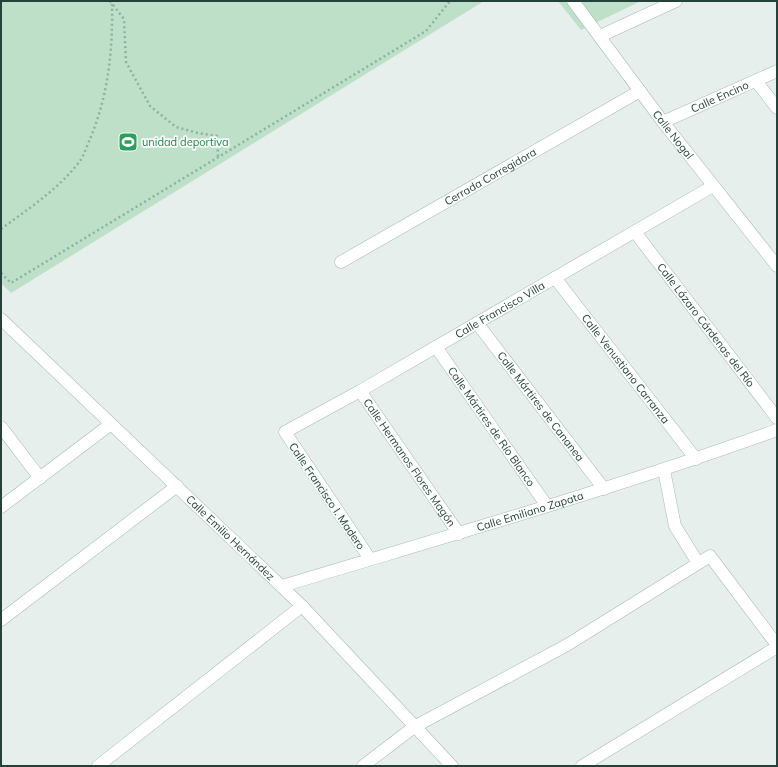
<svg xmlns="http://www.w3.org/2000/svg" width="778" height="767" font-family="Mulish,sans-serif">
<style>
.green{fill:#bfe0c8}
.lines{fill:none;stroke-linecap:round;stroke-linejoin:round}
.street-casing{stroke:#a8b8b2;stroke-width:13}
.path{stroke:#86b3a5;stroke-width:2.5;stroke-dasharray:2 3;stroke-linecap:butt}
.street{stroke:#fff;stroke-width:12}
.labels{text-anchor:middle;stroke-width:3.5;stroke-linejoin:round;paint-order:stroke}
.street-label{font-size:11px;fill:#24423a;stroke:#f7fbf9}
.leisure-label{font-size:11px;fill:#27864d;stroke:#f7fbf9;text-anchor:start}
</style>
<rect width="100%" height="100%" fill="#e6efeb"/>
<!-- green -->
<g class="green">
<polygon points="1,1 484,1 11,293 1,283"/>
<polygon points="558,1 641,1 581,30"/>
</g>
<g class="lines">
<!-- street casing -->
<g class="street-casing">
<g id="street">
<path id="s1" d="M573,1l90,121 114,144"/>
<polyline points="600,36 676,1"/>
<polyline points="756,81 777,108"/>
<path id="s2" d="M663,122l114,-51"/>
<path id="s3" d="M635,232l142,186"/>
<path id="s4" d="M341,262l299,-171"/>
<path id="s5" d="M555,278l141,181"/>
<path id="s6" d="M1,319l301,287 150,160"/>
<path id="s7" d="M477,323l127,166"/>
<path id="s8" d="M436,347l111,159"/>
<path id="s9" d="M360,391l99,143"/>
<polyline points="1,427 40,478"/>
<polyline points="664,470 675,526 698,563"/>
<polyline points="1,507 111,424"/>
<path id="s10" d="M370,559l-85,-127 75,-41 353,-205"/>
<path id="s11" d="M282,586c165,-50 332,-97 495,-156"/>
<polyline points="1,620 177,486"/>
<polyline points="98,766 302,606"/>
<polyline points="363,766 414,727 567,645 710,556 777,645"/>
<polyline points="582,766 777,647"/>
</g>
</g>
<!-- path -->
<g class="path">
<polyline points="110,1 124,19 126,62 150,106 176,127 198,133 217,136 218,157"/>
<path d="M1,229c27,-20 58,-40 79,-68 4,-6 7,-15 10,-22 18,-43 23,-88 22,-135"/>
<polyline points="1,273 11,283 426,31 450,1"/>
</g>
<!-- street -->
<use href="#street" class="street"/>
</g>
<!-- icons -->
<defs>
<g id="stadium-square" transform="scale(1)"><rect x="-9" y="-9" width="18" height="18" rx="4" fill="#2e9e5b" stroke="#f7fbf9"/><path d="M0-5a6.5 5 0 1 0 0 10a6.5 5 0 1 0 0-10ZM-3.5-1.8h7v3.6h-7Z" fill="#fff"/></g>
</defs>
<g fill-rule="evenodd">
<use href="#stadium-square" x="128" y="142"/>
</g>
<g class="labels">
<!-- street labels -->
<g class="street-label">
<text dy="4" stroke="none"><textPath href="#s2" startOffset="62">Calle Encino</textPath></text>
<text dy="4" stroke="none"><textPath href="#s1" startOffset="167">Calle Nogal</textPath></text>
<text dy="4" stroke="none"><textPath href="#s4" startOffset="172">Cerrada Corregidora</textPath></text>
<text dy="4" stroke="none"><textPath href="#s10" startOffset="400">Calle Francisco Villa</textPath></text>
<text dy="4" stroke="none"><textPath href="#s3" startOffset="117">Calle Lázaro Cárdenas del Río</textPath></text>
<text dy="4" stroke="none"><textPath href="#s5" startOffset="115">Calle Venustiano Carranza</textPath></text>
<text dy="4" stroke="none"><textPath href="#s7" startOffset="105">Calle Mártires de Cananea</textPath></text>
<text dy="4" stroke="none"><textPath href="#s8" startOffset="97">Calle Mártires de Río Blanco</textPath></text>
<text dy="4" stroke="none"><textPath href="#s9" startOffset="87">Calle Hermanos Flores Magón</textPath></text>
<text transform="translate(327 496) rotate(56)" y="4">Calle Francisco I. Madero</text>
<text dy="4" stroke="none"><textPath href="#s11" startOffset="259">Calle Emiliano Zapata</textPath></text>
<text dy="4" stroke="none"><textPath href="#s6" startOffset="317">Calle Emilio Hernández</textPath></text>
</g>
<!-- leisure labels -->
<g class="leisure-label">
<text x="142" y="146">unidad deportiva</text>
</g>
</g>
<!-- border -->
<rect width="778" height="767" fill="none" stroke="#24423a" stroke-width="4"/>
</svg>
